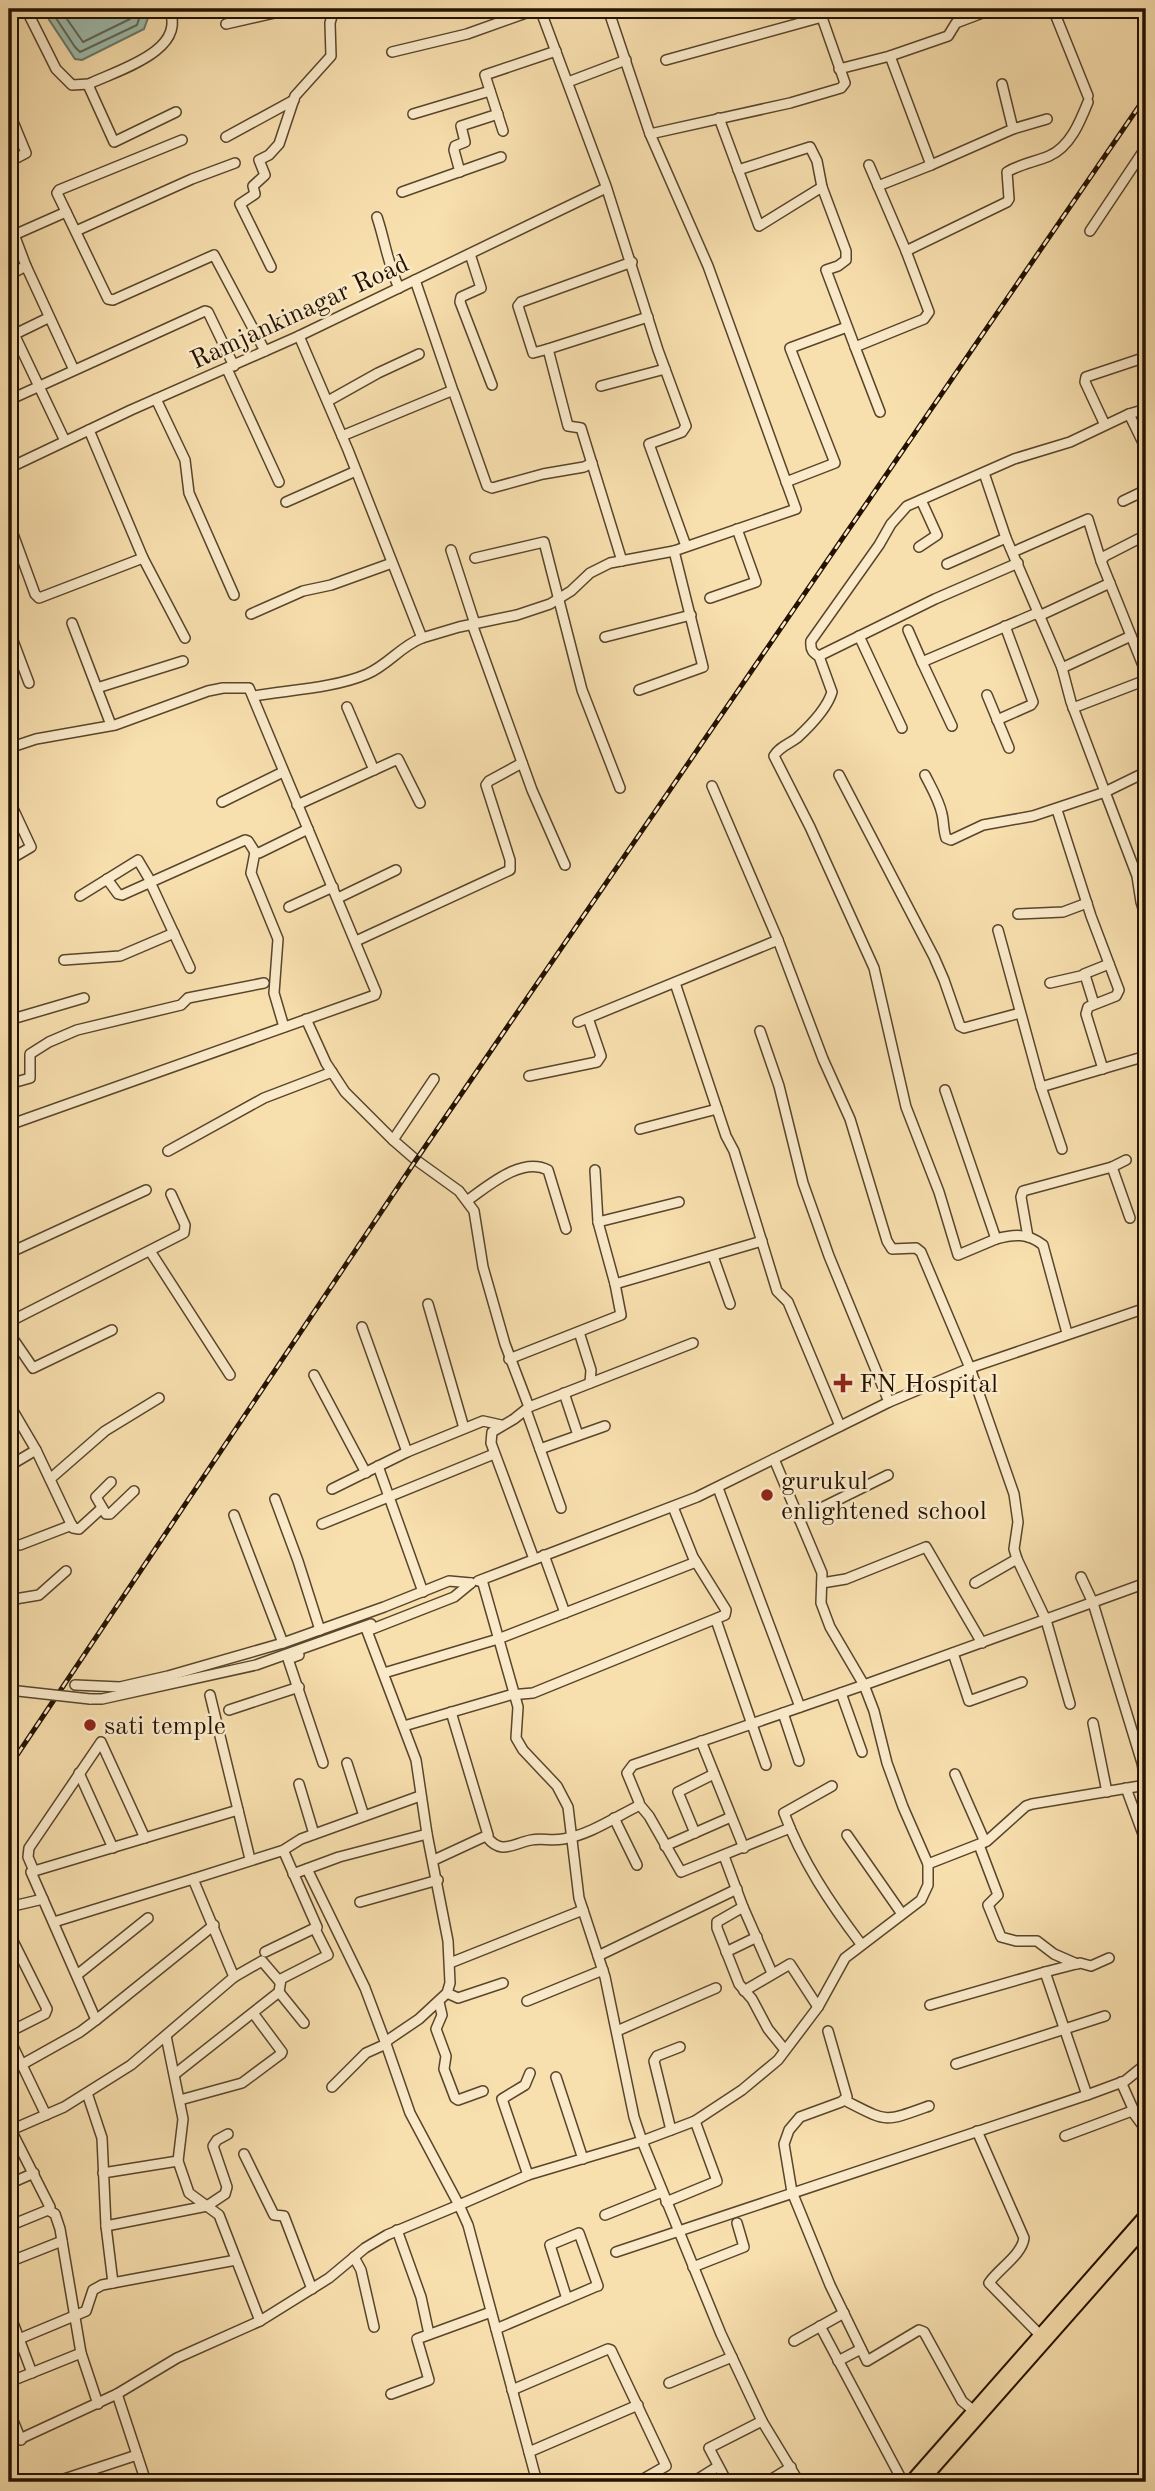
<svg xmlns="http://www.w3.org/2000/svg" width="1155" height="2491" font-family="'Old Standard TT',serif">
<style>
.water{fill:#9dbcad;stroke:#6c7868;stroke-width:2}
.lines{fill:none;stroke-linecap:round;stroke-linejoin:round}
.shore{stroke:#606756;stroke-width:2}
.minor-casing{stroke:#58452c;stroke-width:12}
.major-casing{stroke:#231200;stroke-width:14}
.minor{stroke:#faeaca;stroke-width:9}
.major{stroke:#f8dfae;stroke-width:10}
.rail-casing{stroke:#231200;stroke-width:5}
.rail{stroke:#faeaca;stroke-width:2.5;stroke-dasharray:8;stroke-linecap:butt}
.minor-bridge-casing{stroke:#58452c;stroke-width:12;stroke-linecap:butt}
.minor-bridge{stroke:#faeaca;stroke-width:9}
.poi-dot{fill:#8f2418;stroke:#faeaca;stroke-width:2.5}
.labels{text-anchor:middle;stroke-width:5;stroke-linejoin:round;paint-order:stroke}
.street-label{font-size:26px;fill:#231200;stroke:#faeaca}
.poi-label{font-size:26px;fill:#231200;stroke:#faeaca;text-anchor:start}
</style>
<rect width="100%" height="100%" fill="#f8dfae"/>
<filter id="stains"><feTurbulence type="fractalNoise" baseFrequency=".00286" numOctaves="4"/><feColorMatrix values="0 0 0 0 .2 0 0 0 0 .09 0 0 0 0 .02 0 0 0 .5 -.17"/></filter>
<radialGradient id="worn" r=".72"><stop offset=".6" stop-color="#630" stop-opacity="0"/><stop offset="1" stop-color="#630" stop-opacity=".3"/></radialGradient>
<!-- water -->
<polygon class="water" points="42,9 148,9 149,15 144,29 82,60 75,59"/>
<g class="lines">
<!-- shore -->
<g class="shore">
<polyline points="50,9 75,47 80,52 137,25 142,9"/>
<polyline points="60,9 83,42 130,19 133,9"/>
</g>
<!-- minor casing -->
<g class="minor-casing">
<g id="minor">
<polyline points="26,9 56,69 72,85 89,84"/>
<path d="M169,9c19,41 -50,61 -78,74l-2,4 25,55 62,-30"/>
<polyline points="540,9 606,186 658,350 686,426 682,432 649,444 686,546"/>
<polyline points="1053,9 1088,96"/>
<polyline points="226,24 292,9"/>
<polyline points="392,52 467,34 537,9"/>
<polyline points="666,60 822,17"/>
<polyline points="839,69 890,56 948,36 956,23 993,9"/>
<polyline points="568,82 626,60"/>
<polyline points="1002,84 1013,129"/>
<polyline points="9,112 26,153 9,162"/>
<polyline points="413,114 490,91"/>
<polyline points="719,118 759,226 822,187"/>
<polyline points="503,131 485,75 556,51"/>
<polyline points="650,134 790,103 841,88 845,83 819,9"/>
<polyline points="226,137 294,100"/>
<polyline points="182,140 59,190 57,193 108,299 113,300 214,255 265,351"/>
<polyline points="869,165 906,251 929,312 924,319 855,347 880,412"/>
<polyline points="931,165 1013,129 1047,119"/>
<polyline points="738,170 810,147 817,161 822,187 846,251 846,260 838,266 826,270 855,347"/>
<polyline points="460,172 454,150 455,146 465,142 461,126 498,114"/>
<polyline points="878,186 931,165 890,56"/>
<polyline points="402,192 501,157"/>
<path d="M377,217c8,24 11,48 22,71"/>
<polyline points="9,221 26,266 74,370"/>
<polyline points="76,231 192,179 235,163"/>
<polyline points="1090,231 1146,147"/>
<polyline points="14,235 66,212"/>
<path d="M906,251l101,-49 2,-3 -2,-27c13,-8 28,-10 42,-16 21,-9 31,-34 39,-54"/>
<polyline points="470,254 481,288 461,297 460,302 492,385"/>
<polyline points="271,267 240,204 255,194 253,186 265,175 259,160 269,155 279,144 295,96 331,56 330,23 334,9"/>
<polyline points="9,275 26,266"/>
<polyline points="415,280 453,391"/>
<polyline points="14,334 65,441"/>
<polyline points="299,336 348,450 422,638 459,627 517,615 550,604 571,591 590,573 610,563 674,551 796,509 708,266 650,134 608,9"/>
<polyline points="9,337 48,318"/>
<polyline points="548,349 648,317"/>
<polyline points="227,369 279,482"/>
<polyline points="601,386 665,369"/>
<polyline points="156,399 185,460 189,493 234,595"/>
<polyline points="9,400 205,311 208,312 234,366"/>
<polyline points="328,401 378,373 419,354"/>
<polyline points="1129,414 1146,449"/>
<polyline points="1105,425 1085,382 1086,377 1146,357"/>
<polyline points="89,430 143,558 185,638"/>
<polyline points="342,436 451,391 454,393 487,486 492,488 543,474 584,467 592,463"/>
<polyline points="9,468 131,410 299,336 606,188"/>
<polyline points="984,473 1006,538 1062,668 1071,702 1105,792 1146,772"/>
<polyline points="786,482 835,463 790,348 847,327"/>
<polyline points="1123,501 1146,490"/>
<polyline points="286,502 356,471"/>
<polyline points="9,505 9,513"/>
<polyline points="9,523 35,594 39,598 143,558"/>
<polyline points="1146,535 1105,556 1101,561 1146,673"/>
<polyline points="919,547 937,535 921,500"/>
<polyline points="451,550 475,624"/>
<polyline points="1013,552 1088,519 1101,561"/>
<polyline points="475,558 544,542 582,690 620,788"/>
<polyline points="622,561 581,428 568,426 548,349 533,353 518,306 521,302 632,262"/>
<polyline points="947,564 1006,538"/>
<polyline points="710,598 756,582 737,529"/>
<polyline points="251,614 303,591 331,585 392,563"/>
<polyline points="1039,616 1110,583"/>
<polyline points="72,623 111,725"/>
<polyline points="472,624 532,790 565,865"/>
<polyline points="9,630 29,683"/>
<polyline points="908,630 922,662"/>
<polyline points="859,636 902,728"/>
<polyline points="605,637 691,615"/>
<path d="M820,657c-7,-4 -10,-7 -9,-16l68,-96 12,-21 16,-18 107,-47 56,-17 59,-28 17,-5"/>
<polyline points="1062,668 1131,636"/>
<polyline points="97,688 183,661"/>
<polyline points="639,690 703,667 674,551"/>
<polyline points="987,695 1009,748"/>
<path d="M254,696c35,-6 81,-8 113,-22 21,-9 34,-28 55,-36"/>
<polyline points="347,707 374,770"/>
<polyline points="1073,708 1146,680"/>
<polyline points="997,720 1031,705 1033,702 1005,626"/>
<polyline points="952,726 922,662 1037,613"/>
<polyline points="9,748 36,739 115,725 208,691 223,688 249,688 376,992 375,995 9,1125"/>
<polyline points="839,775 934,957 944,980 960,1026 964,1028 1020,1013"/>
<path d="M925,775c6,12 14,25 17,39 2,8 1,15 4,24l5,2 32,-15 50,-9 72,-24 32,84 4,26 5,16"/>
<polyline points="712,786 778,940 823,1059 850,1119 887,1241 892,1249 916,1248 921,1252 970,1368 1014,1494 1018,1522 1014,1549 1017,1559 1046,1620 1070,1704"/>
<polyline points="9,800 31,847 9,860"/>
<polyline points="222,802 283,772"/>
<polyline points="297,805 398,759 420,803"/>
<polyline points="1057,810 1091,916 1119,990 1116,996 1088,1007 1086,1014 1103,1069"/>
<polyline points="255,852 251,873 278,939 274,993 284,1027"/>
<polyline points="107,879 118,894 122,895 245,840 248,841 255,852 259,853 308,829"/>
<polyline points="150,882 190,968"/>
<polyline points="80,896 138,860 151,882"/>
<polyline points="338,898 396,870"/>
<polyline points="289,907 333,887"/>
<polyline points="1018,914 1063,912 1087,903"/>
<polyline points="998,930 1041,1087 1146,1056"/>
<polyline points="356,941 510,870 510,860 486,785 489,781 522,763"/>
<polyline points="64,960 120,956 174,933"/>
<polyline points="1084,974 1109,964"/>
<polyline points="675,983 726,1136 734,1151 777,1291 788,1302 840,1426"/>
<polyline points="1050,983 1085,975 1094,1004"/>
<polyline points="306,1019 326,1063 345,1092 393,1140 416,1160 459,1191 474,1211 483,1267 505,1344 529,1407 514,1419 492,1432 491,1443 534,1559"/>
<polyline points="9,1020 84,998"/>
<polyline points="578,1022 778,940"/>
<polyline points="760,1031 779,1086 803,1183 829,1256 889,1402"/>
<polyline points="529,1076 597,1062 601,1056 588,1018"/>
<polyline points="9,1084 30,1078 30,1054 49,1042 77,1030 181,1005 188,998 264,983"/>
<polyline points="1041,1087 1062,1149"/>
<path d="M945,1090l51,149c18,-5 32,-6 47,6l24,88"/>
<polyline points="640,1129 717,1109"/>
<polyline points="393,1140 434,1079"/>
<polyline points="168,1151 264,1098 332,1072"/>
<polyline points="1112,1167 1130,1218"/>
<polyline points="595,1170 598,1222 615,1284 762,1241"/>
<path d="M468,1200c20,-14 54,-44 80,-30l18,59"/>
<polyline points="598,1222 679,1202"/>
<polyline points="1028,1237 1021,1197 1023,1191 1112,1167 1126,1160"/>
<path d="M996,1239l-38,16 -19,-63 -33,-85 -32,-139 -64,-141 -36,-71c5,-9 15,-12 23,-18 13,-12 30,-29 35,-46l-12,-33 1,-4 114,-56 83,-36"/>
<polyline points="150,1251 230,1375"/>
<polyline points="9,1253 146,1190"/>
<polyline points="713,1256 730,1304"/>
<polyline points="428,1304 464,1428"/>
<polyline points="9,1322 184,1233 185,1225 171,1194"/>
<polyline points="362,1327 407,1452"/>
<polyline points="579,1332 591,1370 590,1383"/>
<polyline points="9,1333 33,1368 112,1330"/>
<polyline points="509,1359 621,1315 615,1284"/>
<polyline points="314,1375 366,1473"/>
<polyline points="564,1393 578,1435"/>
<polyline points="9,1404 36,1450 73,1528 79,1529 102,1508"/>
<polyline points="529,1407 693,1343"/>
<polyline points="526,1410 561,1508"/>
<polyline points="540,1449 605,1426"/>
<polyline points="774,1459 822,1573 821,1603 830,1627 864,1685 874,1711 887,1763 903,1807 928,1864 928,1885 921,1900 845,1958 818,2007 778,2060 742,2090 695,2121 642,2141 721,2334 762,2421 799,2482"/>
<polyline points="9,1466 36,1450"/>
<polyline points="378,1466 423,1592"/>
<polyline points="50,1479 105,1431 159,1398"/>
<polyline points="111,1482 96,1497 106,1514 110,1514 134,1491"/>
<polyline points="718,1488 800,1707"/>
<polyline points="332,1489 407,1452 483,1421 501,1425"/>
<polyline points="9,1497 13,1513 9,1516"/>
<polyline points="275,1499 298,1561 320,1630"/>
<polyline points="234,1515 283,1643"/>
<polyline points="799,1519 888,1475"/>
<polyline points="322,1524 494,1454"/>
<polyline points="20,1545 72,1525"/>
<polyline points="544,1555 565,1613"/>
<polyline points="1081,1577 1093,1603 1142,1763 1146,1785"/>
<polyline points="478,1581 697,1497 889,1402 970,1368 1146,1308"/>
<polyline points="471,1583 454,1597 367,1631 416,1760 427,1834 448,1941 450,1983 447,1993 419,2019 388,2040 386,2044 410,2113 459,2205 528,2175 642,2141 634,2117 605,1977 579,1898 568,1807 557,1786 523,1750 516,1738 518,1707 482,1580"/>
<polyline points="822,1583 846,1579 926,1547 982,1643"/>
<polyline points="975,1583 1017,1559"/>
<polyline points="9,1600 39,1595 66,1571"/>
<polyline points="716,1620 766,1765"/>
<polyline points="953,1653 969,1701 1022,1682"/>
<polyline points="299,1655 288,1659 323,1763"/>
<polyline points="384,1673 498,1639 696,1562"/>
<polyline points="75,1685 120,1687 168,1676 283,1643 384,1607 449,1581 471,1583"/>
<polyline points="841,1693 862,1752"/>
<polyline points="210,1695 250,1859"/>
<polyline points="90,1699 102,1699 256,1665 371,1624"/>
<polyline points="229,1710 299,1687"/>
<polyline points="783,1713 799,1761"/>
<polyline points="1093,1723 1107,1792"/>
<polyline points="404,1726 510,1695 533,1693 725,1615 726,1610 693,1557 673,1507"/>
<polyline points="701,1741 744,1848"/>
<polyline points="347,1763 364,1816"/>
<polyline points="79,1773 113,1848"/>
<polyline points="955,1774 985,1842"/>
<polyline points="299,1784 314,1834"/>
<path d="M832,1786l-48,27c18,48 46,90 77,131"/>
<polyline points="1126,1788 1144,1837"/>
<polyline points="639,1804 649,1816 681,1872 790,1828"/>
<polyline points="614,1818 637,1865"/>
<polyline points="695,1833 678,1792 714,1774"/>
<polyline points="847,1835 902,1914"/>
<path d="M487,1837c14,18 25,7 44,3 10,-2 21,1 32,-1 26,-4 51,-21 75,-33l1,-4 -12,-29 6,-8 231,-80 282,-102"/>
<polyline points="979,1845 998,1895 988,1905 1001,1937 1016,1941 1037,1941 1054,1954 1077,1964"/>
<polyline points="665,1846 731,1817"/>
<polyline points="282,1851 301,1839 420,1796"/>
<polyline points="724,1856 743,1907 717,1922 717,1928 739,1984 752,1999 768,2029 785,2050"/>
<polyline points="434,1860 488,1835 451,1712"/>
<polyline points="928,1864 987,1841 1026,1806 1032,1804 1146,1785"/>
<polyline points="307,1869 365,1988 386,2044 366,2053 332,2087"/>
<polyline points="34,1871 28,1857 29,1848 101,1742 145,1838"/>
<polyline points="293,1874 339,1857 427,1834"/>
<polyline points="360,1902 438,1880"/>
<polyline points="9,1907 43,1899"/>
<polyline points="743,1907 772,1973"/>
<polyline points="54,1922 193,1879"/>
<polyline points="9,1933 47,2009 45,2014 9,2032"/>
<polyline points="726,1952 757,1937"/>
<polyline points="598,1956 737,1889"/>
<polyline points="450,1963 583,1910"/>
<polyline points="1045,1972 1087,2095"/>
<polyline points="77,1975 148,1918"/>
<polyline points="234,1977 262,1961 280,1982"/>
<polyline points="744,1991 790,1964 818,2007"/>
<polyline points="279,1992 304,2023"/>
<polyline points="447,1993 458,1998 503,1983"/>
<polyline points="527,2001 603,1970"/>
<polyline points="439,2002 442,2015 436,2029 446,2056 444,2069 455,2098 458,2100 483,2091"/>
<polyline points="930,2005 1045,1972 1080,1963 1091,1966 1109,1958"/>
<polyline points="96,2020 214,1925"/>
<polyline points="617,2031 716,1988"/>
<polyline points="828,2031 847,2097 841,2102 800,2117 789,2130 784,2144 792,2192 830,2285 867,2361 919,2330 924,2332 962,2401 974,2411"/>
<polyline points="166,2036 183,2119 178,2161 189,2193 219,2215 260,2321"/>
<polyline points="9,2038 46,2115"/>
<polyline points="956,2064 1105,2016"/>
<polyline points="21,2065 80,2032 96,2020 31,1872 238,1810"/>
<polyline points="175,2074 279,1992 281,1979 328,1955 315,1929"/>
<polyline points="556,2077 583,2159"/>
<polyline points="1121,2082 1134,2111"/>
<polyline points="87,2093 102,2138 106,2226 113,2283"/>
<polyline points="180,2100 242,2083 281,2054 282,2052 253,2013"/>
<path d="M844,2100c44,22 38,23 85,6"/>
<polyline points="671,2130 654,2061 657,2056 680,2047"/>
<path d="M977,2131l47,107c-2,17 -26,31 -35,45l52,53"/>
<polyline points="1065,2136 1132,2111 1146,2130"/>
<polyline points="244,2154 274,2215 284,2216 312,2289"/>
<polyline points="103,2173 178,2161"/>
<polyline points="528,2175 502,2099 525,2085 530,2073"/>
<polyline points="9,2184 34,2173"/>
<polyline points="666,2202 717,2181 695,2121"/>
<polyline points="48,2210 55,2214 60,2229 81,2353 98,2404"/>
<polyline points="605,2215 662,2192"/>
<polyline points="9,2226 48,2210 50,2207 11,2130 64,2107 131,2065 234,1977 193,1879 281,1851 284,1852 317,1927 265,1952"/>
<polyline points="106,2226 207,2206 225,2194 227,2187 213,2146 217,2140 228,2134"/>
<polyline points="397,2230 421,2297 429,2334"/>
<polyline points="616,2252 1087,2095 1125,2081 1146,2064"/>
<polyline points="354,2257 361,2270 374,2327"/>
<polyline points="9,2262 62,2241"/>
<polyline points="693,2267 744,2247 737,2223"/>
<polyline points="9,2312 32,2373"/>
<polyline points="820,2326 903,2482"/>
<polyline points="496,2329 597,2286 598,2286 579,2233 550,2245 567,2299"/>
<polyline points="19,2339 86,2311 93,2290 102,2285 236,2260"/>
<polyline points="794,2341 844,2313"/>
<polyline points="838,2361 861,2349"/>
<polyline points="9,2382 81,2353"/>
<polyline points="669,2383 732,2357"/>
<polyline points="512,2390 608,2349 611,2350 666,2466 638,2482"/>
<polyline points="117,2394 146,2482"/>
<polyline points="391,2394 429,2380 417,2339 491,2312"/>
<polyline points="9,2411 21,2440"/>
<polyline points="9,2444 117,2394 177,2358 260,2321 329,2278 365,2248 387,2235 459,2205 468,2225 537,2482"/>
<polyline points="529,2452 638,2405"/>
<polyline points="55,2482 137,2455"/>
<polyline points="693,2482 717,2467"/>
<polyline points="727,2482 709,2448 762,2421"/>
<polyline points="767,2482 791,2467"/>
</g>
</g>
<!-- major casing -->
<g class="major-casing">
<g id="major">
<polyline points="910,2482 1146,2214"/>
<polyline points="922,2482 1146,2228"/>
</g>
</g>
<!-- minor -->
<use href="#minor" class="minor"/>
<!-- major -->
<use href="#major" class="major"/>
<!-- rail casing -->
<g class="rail-casing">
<polyline id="rail" points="9,1767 416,1160 1146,96"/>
</g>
<!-- rail -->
<use href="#rail" class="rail"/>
<!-- minor-bridge casing -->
<g class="minor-bridge-casing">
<polyline id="minor-bridge" points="9,1690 90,1699"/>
</g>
<!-- minor-bridge -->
<use href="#minor-bridge" class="minor-bridge"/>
</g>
<!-- markers -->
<g class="poi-dot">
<path d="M839.5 1372.5h7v7h7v7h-7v7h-7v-7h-7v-7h7z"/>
<circle cx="767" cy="1495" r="7"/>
<circle cx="90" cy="1725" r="7"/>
</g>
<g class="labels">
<!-- street labels -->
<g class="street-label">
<text transform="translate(299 311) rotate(-25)" y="9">Ramjankinagar Road</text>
</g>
<!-- poi labels -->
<g class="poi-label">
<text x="859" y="1392">FN Hospital</text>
<text x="781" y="1489">gurukul<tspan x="781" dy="30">enlightened school</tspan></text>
<text x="104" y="1734">sati temple</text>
</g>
</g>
<!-- margin -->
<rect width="1155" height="2491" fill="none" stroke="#f8dfae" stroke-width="35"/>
<rect x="10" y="10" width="1134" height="2470" fill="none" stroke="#231200" stroke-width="3.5"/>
<rect x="18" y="18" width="1120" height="2456" fill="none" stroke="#231200" stroke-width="2"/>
<rect width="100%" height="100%" filter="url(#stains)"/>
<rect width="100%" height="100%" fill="url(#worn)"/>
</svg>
